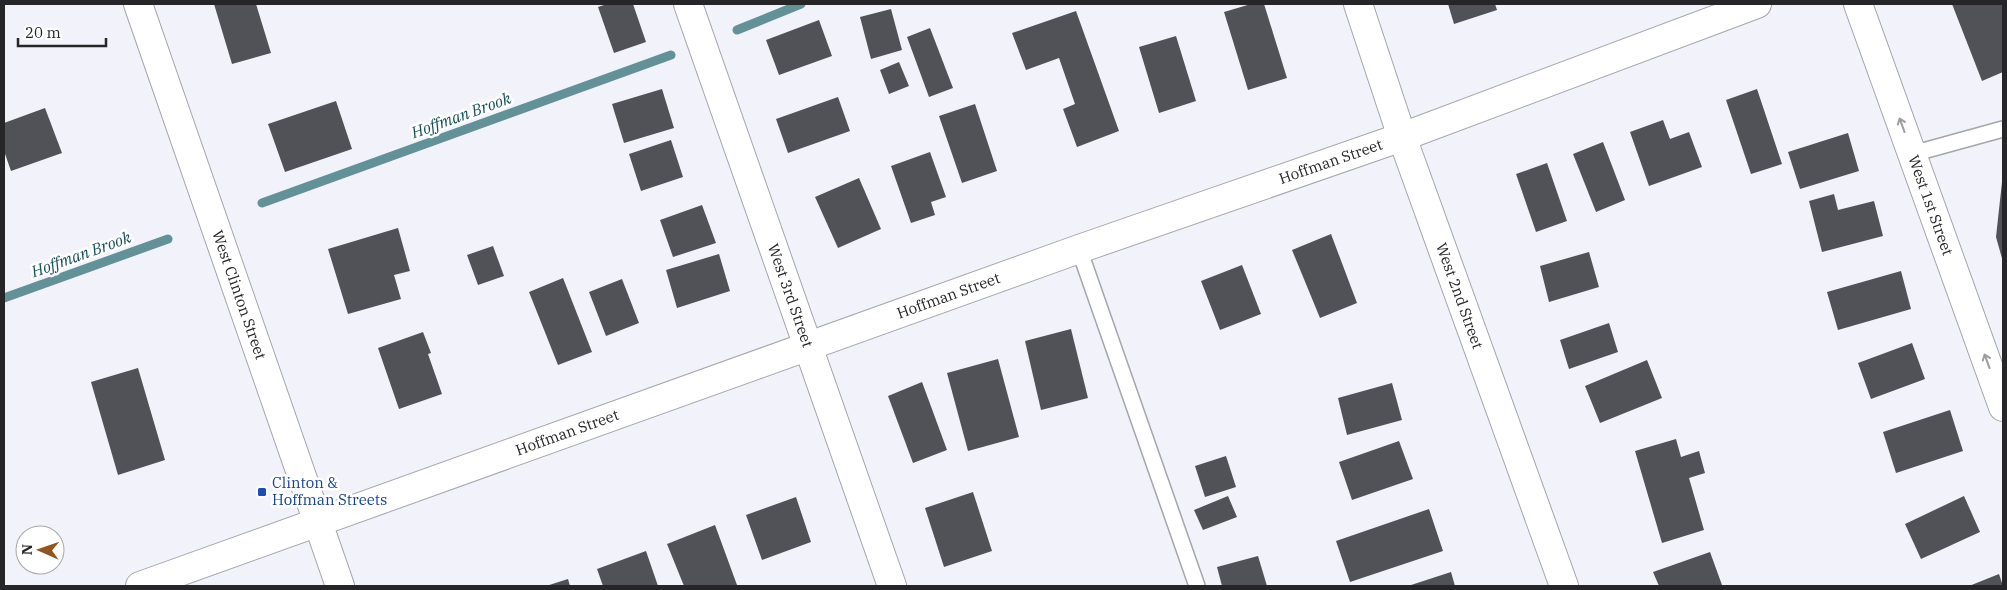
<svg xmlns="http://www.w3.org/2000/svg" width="2007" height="590" font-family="'IBM Plex Serif',serif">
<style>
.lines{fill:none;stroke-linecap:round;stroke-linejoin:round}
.stream{stroke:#629298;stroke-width:9}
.building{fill:#515257}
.lane-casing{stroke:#a4a6ac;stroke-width:18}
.street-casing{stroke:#a4a6ac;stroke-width:30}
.lane{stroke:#fff;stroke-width:15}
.street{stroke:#fff;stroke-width:28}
.oneway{stroke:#9d9d9f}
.transit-dot{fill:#1a4fb4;stroke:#fff;stroke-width:2}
.labels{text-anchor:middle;stroke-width:5;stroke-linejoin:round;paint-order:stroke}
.street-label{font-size:15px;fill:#262629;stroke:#fff}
.transit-label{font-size:15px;fill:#164399;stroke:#fff;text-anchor:start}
.water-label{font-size:16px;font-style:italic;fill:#145157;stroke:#fff}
</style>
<rect width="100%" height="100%" fill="#f2f3fa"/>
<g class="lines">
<!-- stream -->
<g class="stream">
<polyline points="737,30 801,4"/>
<polyline points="262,203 671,55"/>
<polyline points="4,298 168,239"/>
</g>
</g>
<!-- building -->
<g class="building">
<polygon points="214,4 256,4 271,53 232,64"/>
<polygon points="607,4 633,4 646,42 614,53 598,7"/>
<polygon points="1251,4 1264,4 1287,78 1248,90 1224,12"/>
<polygon points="1448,4 1495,4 1497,10 1454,24"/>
<polygon points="1952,4 2003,4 2003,72 1982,81"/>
<polygon points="891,9 902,50 871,59 860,17"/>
<polygon points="1076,11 1119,131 1077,147 1063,109 1075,104 1059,58 1026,70 1012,33"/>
<polygon points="819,20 832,56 779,75 766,40"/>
<polygon points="930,28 953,88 929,97 907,37"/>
<polygon points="1176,36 1196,101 1159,113 1139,47"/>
<polygon points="899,62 909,86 889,94 880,70"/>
<polygon points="662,89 674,128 624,143 612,104"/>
<polygon points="1757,89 1782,164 1751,174 1726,100"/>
<polygon points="838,97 850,131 788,153 776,119"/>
<polygon points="336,101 352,149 285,172 268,124"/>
<polygon points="975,104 997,171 962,183 939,116"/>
<polygon points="45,108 62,153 11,171 4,151 4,123"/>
<polygon points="1663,120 1670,139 1689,132 1702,167 1649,186 1630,132"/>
<polygon points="1848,133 1859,171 1800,189 1788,152"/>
<polygon points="671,140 683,177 641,191 629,154"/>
<polygon points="1603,142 1625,200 1596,212 1573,154"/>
<polygon points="930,152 946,197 931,202 935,215 911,223 891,166"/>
<polygon points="1547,163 1567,221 1536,232 1516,174"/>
<polygon points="859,178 881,229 838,248 815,197"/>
<polygon points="2002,182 2003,182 2003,262 1996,237"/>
<polygon points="1834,194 1838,210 1874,201 1883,236 1822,252 1809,201"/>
<polygon points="702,205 716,243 673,257 660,220"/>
<polygon points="398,228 410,271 394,275 401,299 348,314 328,249"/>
<polygon points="1331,234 1357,303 1320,318 1292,250"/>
<polygon points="493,246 504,276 478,285 467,255"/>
<polygon points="1589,252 1599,287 1549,302 1540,266"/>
<polygon points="719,254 730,291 677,308 666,270"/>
<polygon points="1242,265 1261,314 1220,330 1201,281"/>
<polygon points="1901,271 1911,309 1838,330 1827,292"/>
<polygon points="563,278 592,352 558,365 529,292"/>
<polygon points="622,279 639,323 606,336 589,292"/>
<polygon points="1609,323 1618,352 1569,369 1560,340"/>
<polygon points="1071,329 1088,398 1041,410 1025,341"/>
<polygon points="423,332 431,353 428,354 442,394 399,409 378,348"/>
<polygon points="1912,343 1925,379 1871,399 1858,363"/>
<polygon points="998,359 1019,437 968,451 947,373"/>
<polygon points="1647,360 1662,398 1600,423 1585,386"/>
<polygon points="138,368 165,460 118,475 91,382"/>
<polygon points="922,382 947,450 913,463 888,396"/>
<polygon points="1392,383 1402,420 1347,435 1338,398"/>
<polygon points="1950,410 1963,451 1896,473 1883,432"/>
<polygon points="1676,439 1681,457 1699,451 1705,473 1689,478 1704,530 1662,543 1635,451"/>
<polygon points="1399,441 1413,479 1352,500 1339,462"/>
<polygon points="1226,456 1236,487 1205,497 1195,466"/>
<polygon points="973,492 992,551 944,567 925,508"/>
<polygon points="1228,496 1237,517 1203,530 1194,510"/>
<polygon points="1964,496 1980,532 1921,559 1905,524"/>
<polygon points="796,497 811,542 762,560 746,515"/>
<polygon points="1429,509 1443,551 1350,582 1336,541"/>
<polygon points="715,525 737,585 684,586 667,544"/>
<polygon points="646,551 658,586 603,586 597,569"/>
<polygon points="1710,552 1722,585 1659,586 1653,572"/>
<polygon points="1258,556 1267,586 1222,586 1217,567"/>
<polygon points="1451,572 1455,586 1408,586"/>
<polygon points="1999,574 2003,586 1969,586"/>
<polygon points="568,579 570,586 546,586"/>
</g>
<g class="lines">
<!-- lane casing -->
<g class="lane-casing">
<g id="lane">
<polyline points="1912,154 2003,129"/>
<polyline points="1079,249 1197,586"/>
</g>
</g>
<!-- street casing -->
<g class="street-casing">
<g id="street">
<path id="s1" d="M138,4l202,582"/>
<path id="s2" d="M688,4l204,582"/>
<path id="s3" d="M1358,4l44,133 162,449"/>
<path id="s4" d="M1858,4l145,403"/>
<path id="s5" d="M140,586l939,-337 323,-112 355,-133"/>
</g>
</g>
<!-- lane -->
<use href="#lane" class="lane"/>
<!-- street -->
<use href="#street" class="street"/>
</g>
<!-- one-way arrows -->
<defs><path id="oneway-shaft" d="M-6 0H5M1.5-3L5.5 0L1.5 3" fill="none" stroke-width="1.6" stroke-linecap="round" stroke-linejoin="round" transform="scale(1.25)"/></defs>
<g class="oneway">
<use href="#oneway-shaft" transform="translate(1902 125) rotate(-110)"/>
<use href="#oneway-shaft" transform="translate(1987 361) rotate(-110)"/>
</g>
<!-- markers -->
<rect class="transit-dot" x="257" y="487" width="10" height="10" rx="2.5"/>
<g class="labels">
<!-- street labels -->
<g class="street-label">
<text dy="5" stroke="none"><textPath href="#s5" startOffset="1264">Hoffman Street</textPath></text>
<text dy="5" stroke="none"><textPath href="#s4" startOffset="214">West 1st Street</textPath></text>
<text dy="5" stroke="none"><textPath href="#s1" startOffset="308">West Clinton Street</textPath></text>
<text dy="5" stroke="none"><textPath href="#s2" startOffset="309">West 3rd Street</textPath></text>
<text dy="5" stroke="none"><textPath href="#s5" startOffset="859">Hoffman Street</textPath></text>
<text dy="5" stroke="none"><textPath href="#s3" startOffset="309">West 2nd Street</textPath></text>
<text dy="5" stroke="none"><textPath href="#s5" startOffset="454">Hoffman Street</textPath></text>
</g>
<!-- transit labels -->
<g class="transit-label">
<text x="272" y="488">Clinton &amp;<tspan x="272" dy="17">Hoffman Streets</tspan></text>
</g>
<!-- water labels -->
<g class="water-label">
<text transform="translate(461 115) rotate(-20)" y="6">Hoffman Brook</text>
<text transform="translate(81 254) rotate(-20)" y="6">Hoffman Brook</text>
</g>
</g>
<!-- border -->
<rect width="2007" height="590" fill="none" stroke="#262629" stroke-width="10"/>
<!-- north arrow -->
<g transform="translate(40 550) rotate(272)"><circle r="24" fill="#ffffff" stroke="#a8a8a9"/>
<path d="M0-4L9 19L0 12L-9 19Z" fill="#94541d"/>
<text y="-8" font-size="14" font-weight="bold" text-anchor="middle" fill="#262629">N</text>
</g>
<!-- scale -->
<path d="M18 38v8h88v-8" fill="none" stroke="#262629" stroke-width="2.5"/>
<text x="25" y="38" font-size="15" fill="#262629" stroke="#ffffff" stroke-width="4" paint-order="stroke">20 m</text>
</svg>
